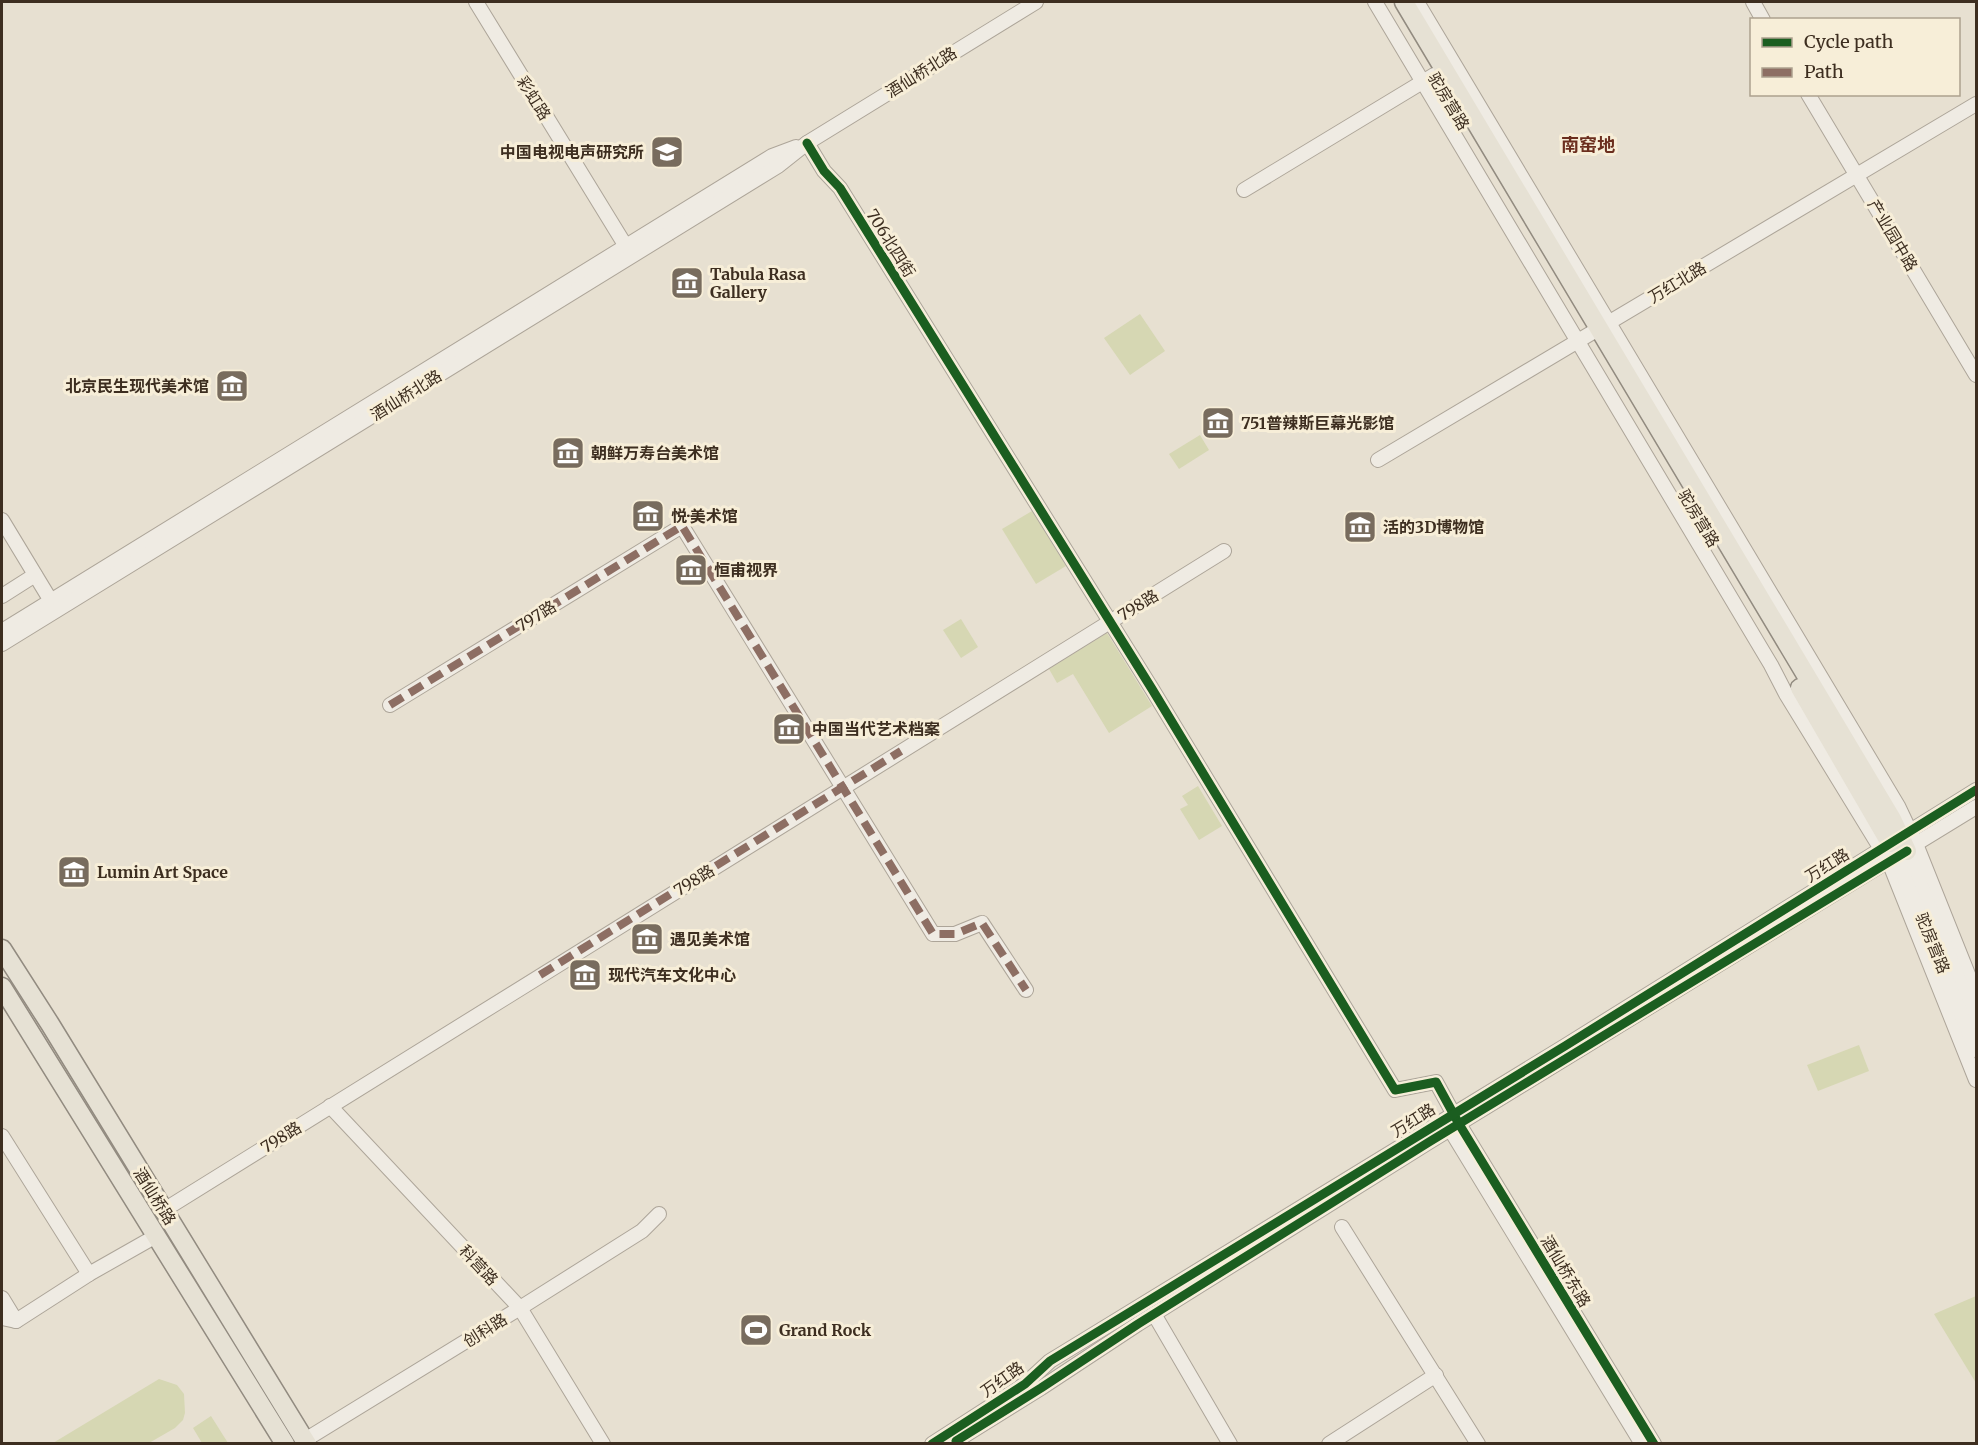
<svg xmlns="http://www.w3.org/2000/svg" width="1978" height="1445" font-family="Merriweather,'Noto Sans SC',serif">
<style>
.green{fill:#d6d7b3}
.lines{fill:none;stroke-linecap:round;stroke-linejoin:round}
.minor-casing{stroke:#ada599;stroke-width:16}
.major-casing{stroke:#928b80;stroke-width:21}
.minor{stroke:#efebe3;stroke-width:14}
.major{stroke:#e6e1d4;stroke-width:18}
.quiet{stroke:#8d6e63;stroke-width:8;stroke-dasharray:15 8;stroke-linecap:butt}
.cycleway-casing{stroke:#f7eed8;stroke-width:13}
.cycleway{stroke:#1b5e20;stroke-width:9}
.labels{text-anchor:middle;stroke-width:6;stroke-linejoin:round;paint-order:stroke}
.street-label{font-size:16px;fill:#3d2e20;stroke:#f7eed8}
.poi-label{font-size:16px;font-weight:bold;fill:#3d2e20;stroke:#f7eed8;text-anchor:start}
.neighbourhood-label{font-size:18px;font-weight:bold;fill:#6b2e1e;stroke:#f7eed8}
</style>
<rect width="100%" height="100%" fill="#e7e0d1"/>
<!-- green -->
<g class="green">
<polygon points="1140,314 1165,351 1130,375 1104,338"/>
<polygon points="1200,435 1209,450 1179,469 1169,454"/>
<polygon points="1032,511 1066,566 1036,584 1002,529"/>
<polygon points="961,619 978,647 961,658 943,630"/>
<polygon points="1107,633 1152,706 1109,733 1073,674 1057,683 1049,669"/>
<polygon points="1198,786 1222,826 1199,840 1180,809 1188,805 1182,796"/>
<polygon points="1859,1045 1869,1071 1818,1091 1807,1065"/>
<polygon points="1976,1296 1976,1383 1934,1314"/>
<polygon points="159,1379 177,1385 184,1394 185,1413 183,1420 175,1428 149,1443 53,1443"/>
<polygon points="211,1416 228,1443 202,1443 193,1428"/>
</g>
<g class="lines">
<!-- minor casing -->
<g class="minor-casing">
<g id="minor">
<polyline points="476,2 630,253"/>
<polyline points="1375,2 1771,665 1786,694 1889,862 1976,1080"/>
<polyline points="1417,2 1898,806 1916,844 1976,994"/>
<polyline points="1753,2 1763,20"/>
<polyline points="1808,94 1976,375"/>
<polyline points="807,143 824,171 840,188 1152,689 1395,1090 1436,1082 1459,1124 1654,1444"/>
<polyline points="1244,190 1434,75"/>
<polyline points="1378,460 1976,104"/>
<polyline points="2,520 51,601"/>
<polyline points="2,596 35,575"/>
<polyline points="2,631 772,156 796,147"/>
<polyline points="2,644 778,166 807,143 1036,2"/>
<polyline points="390,705 682,526 933,934 955,934 982,923 1026,990"/>
<polyline points="1907,851 1976,1022"/>
<polyline points="1898,862 1976,1050"/>
<polyline points="330,1106 520,1308 603,1444"/>
<polyline points="1452,1120 1450,1129 1642,1444"/>
<polyline points="2,1136 89,1274"/>
<polyline points="164,1210 1224,551"/>
<polyline points="1342,1227 1478,1444"/>
<polyline points="2,1298 16,1321"/>
<polyline points="1154,1314 1230,1444"/>
<polyline points="2,1318 16,1321 89,1274 156,1236"/>
<polyline points="305,1440 520,1308 642,1231 659,1214"/>
<polyline points="932,1444 1025,1384 1050,1361 1565,1046 1976,790"/>
<polyline points="951,1444 1041,1388 1138,1324 1429,1142 1976,807"/>
<polyline points="1329,1444 1436,1375"/>
</g>
</g>
<!-- major casing -->
<g class="major-casing">
<g id="major">
<polyline points="1404,2 1892,819 1907,851"/>
<polyline points="1800,688 1890,843"/>
<polyline points="2,949 50,1024 307,1444"/>
<polyline points="2,987 285,1444"/>
</g>
</g>
<!-- minor -->
<use href="#minor" class="minor"/>
<!-- major -->
<use href="#major" class="major"/>
<!-- quiet -->
<g class="quiet">
<polyline points="390,705 682,526 933,934 955,934 982,923 1026,990"/>
<polyline points="540,975 901,751"/>
</g>
<!-- cycleway casing -->
<g class="cycleway-casing">
<g id="cycleway">
<polyline points="807,143 824,171 840,188 1152,689 1395,1090 1436,1082 1459,1124 1654,1444"/>
<polyline points="956,1441 1041,1388 1138,1324 1429,1142 1907,851"/>
<polyline points="932,1444 1025,1384 1050,1361 1565,1046 1976,790"/>
</g>
</g>
<!-- cycleway -->
<use href="#cycleway" class="cycleway"/>
</g>
<!-- icons -->
<defs>
<g id="university-square" transform="scale(1.725)"><rect x="-9" y="-9" width="18" height="18" rx="4" fill="#786c5e" stroke="#f7eed8"/><path d="M0-5L7-2L0 1L-7-2ZM-4 1L0 2.5L4 1V4Q0 6-4 4Z" fill="#fff"/></g>
<g id="museum-square" transform="scale(1.725)"><rect x="-9" y="-9" width="18" height="18" rx="4" fill="#786c5e" stroke="#f7eed8"/><path d="M0-6L6-3V-2H-6V-3ZM-5-1h2V3h-2ZM-1-1h2V3h-2ZM3-1h2V3H3ZM-6 4H6V6H-6Z" fill="#fff"/></g>
<g id="stadium-square" transform="scale(1.725)"><rect x="-9" y="-9" width="18" height="18" rx="4" fill="#786c5e" stroke="#f7eed8"/><path d="M0-5a6.5 5 0 1 0 0 10a6.5 5 0 1 0 0-10ZM-3.5-1.8h7v3.6h-7Z" fill="#fff"/></g>
</defs>
<g fill-rule="evenodd">
<use href="#university-square" x="667" y="152"/>
<use href="#museum-square" x="687" y="283"/>
<use href="#museum-square" x="232" y="386"/>
<use href="#museum-square" x="1218" y="423"/>
<use href="#museum-square" x="568" y="453"/>
<use href="#museum-square" x="648" y="516"/>
<use href="#museum-square" x="1360" y="527"/>
<use href="#museum-square" x="691" y="570"/>
<use href="#museum-square" x="789" y="729"/>
<use href="#museum-square" x="74" y="872"/>
<use href="#museum-square" x="647" y="939"/>
<use href="#museum-square" x="585" y="975"/>
<use href="#stadium-square" x="756" y="1330"/>
</g>
<g class="labels">
<!-- street labels -->
<g class="street-label">
<text transform="translate(921 72) rotate(-32)" y="6">酒仙桥北路</text>
<text transform="translate(534 98) rotate(58)" y="6">彩虹路</text>
<text transform="translate(1449 101) rotate(59)" y="6">驼房营路</text>
<text transform="translate(1893 235) rotate(59)" y="6">产业园中路</text>
<text transform="translate(891 243) rotate(58)" y="6">706北四街</text>
<text transform="translate(1677 282) rotate(-31)" y="6">万红北路</text>
<text transform="translate(406 395) rotate(-32)" y="6">酒仙桥北路</text>
<text transform="translate(1699 518) rotate(59)" y="6">驼房营路</text>
<text transform="translate(1138 605) rotate(-32)" y="6">798路</text>
<text transform="translate(536 616) rotate(-32)" y="6">797路</text>
<text transform="translate(1827 865) rotate(-32)" y="6">万红路</text>
<text transform="translate(694 880) rotate(-32)" y="6">798路</text>
<text transform="translate(1933 943) rotate(68)" y="6">驼房营路</text>
<text transform="translate(1413 1120) rotate(-32)" y="6">万红路</text>
<text transform="translate(281 1137) rotate(-32)" y="6">798路</text>
<text transform="translate(155 1196) rotate(58)" y="6">酒仙桥路</text>
<text transform="translate(479 1265) rotate(47)" y="6">科营路</text>
<text transform="translate(1566 1271) rotate(59)" y="6">酒仙桥东路</text>
<text transform="translate(485 1330) rotate(-32)" y="6">创科路</text>
<text transform="translate(1002 1379) rotate(-35)" y="6">万红路</text>
</g>
<!-- poi labels -->
<g class="poi-label">
<text x="644" y="158" text-anchor="end">中国电视电声研究所</text>
<text x="710" y="280">Tabula Rasa<tspan x="710" dy="18">Gallery</tspan></text>
<text x="209" y="392" text-anchor="end">北京民生现代美术馆</text>
<text x="1241" y="429">751普辣斯巨幕光影馆</text>
<text x="591" y="459">朝鲜万寿台美术馆</text>
<text x="671" y="522">悦·美术馆</text>
<text x="1383" y="533">活的3D博物馆</text>
<text x="714" y="576">恒甫视界</text>
<text x="812" y="735">中国当代艺术档案</text>
<text x="97" y="878">Lumin Art Space</text>
<text x="670" y="945">遇见美术馆</text>
<text x="608" y="981">现代汽车文化中心</text>
<text x="779" y="1336">Grand Rock</text>
</g>
<!-- neighbourhood labels -->
<g class="neighbourhood-label">
<text x="1588" y="151">南窑地</text>
</g>
</g>
<!-- border -->
<rect width="1978" height="1445" fill="none" stroke="#3d2e20" stroke-width="6"/>
<!-- legend -->
<rect x="1750" y="18" width="210" height="78" fill="#f7eed8" stroke="#ada18e" stroke-width="1.5"/>
<rect x="1762" y="38" width="30" height="9" fill="#1b5e20" stroke="#ada18e" stroke-width="1.5"/>
<text x="1804" y="48" font-size="18" fill="#3d2e20">Cycle path</text>
<rect x="1762" y="68" width="30" height="9" fill="#8d6e63" stroke="#ada18e" stroke-width="1.5"/>
<text x="1804" y="78" font-size="18" fill="#3d2e20">Path</text>
</svg>
